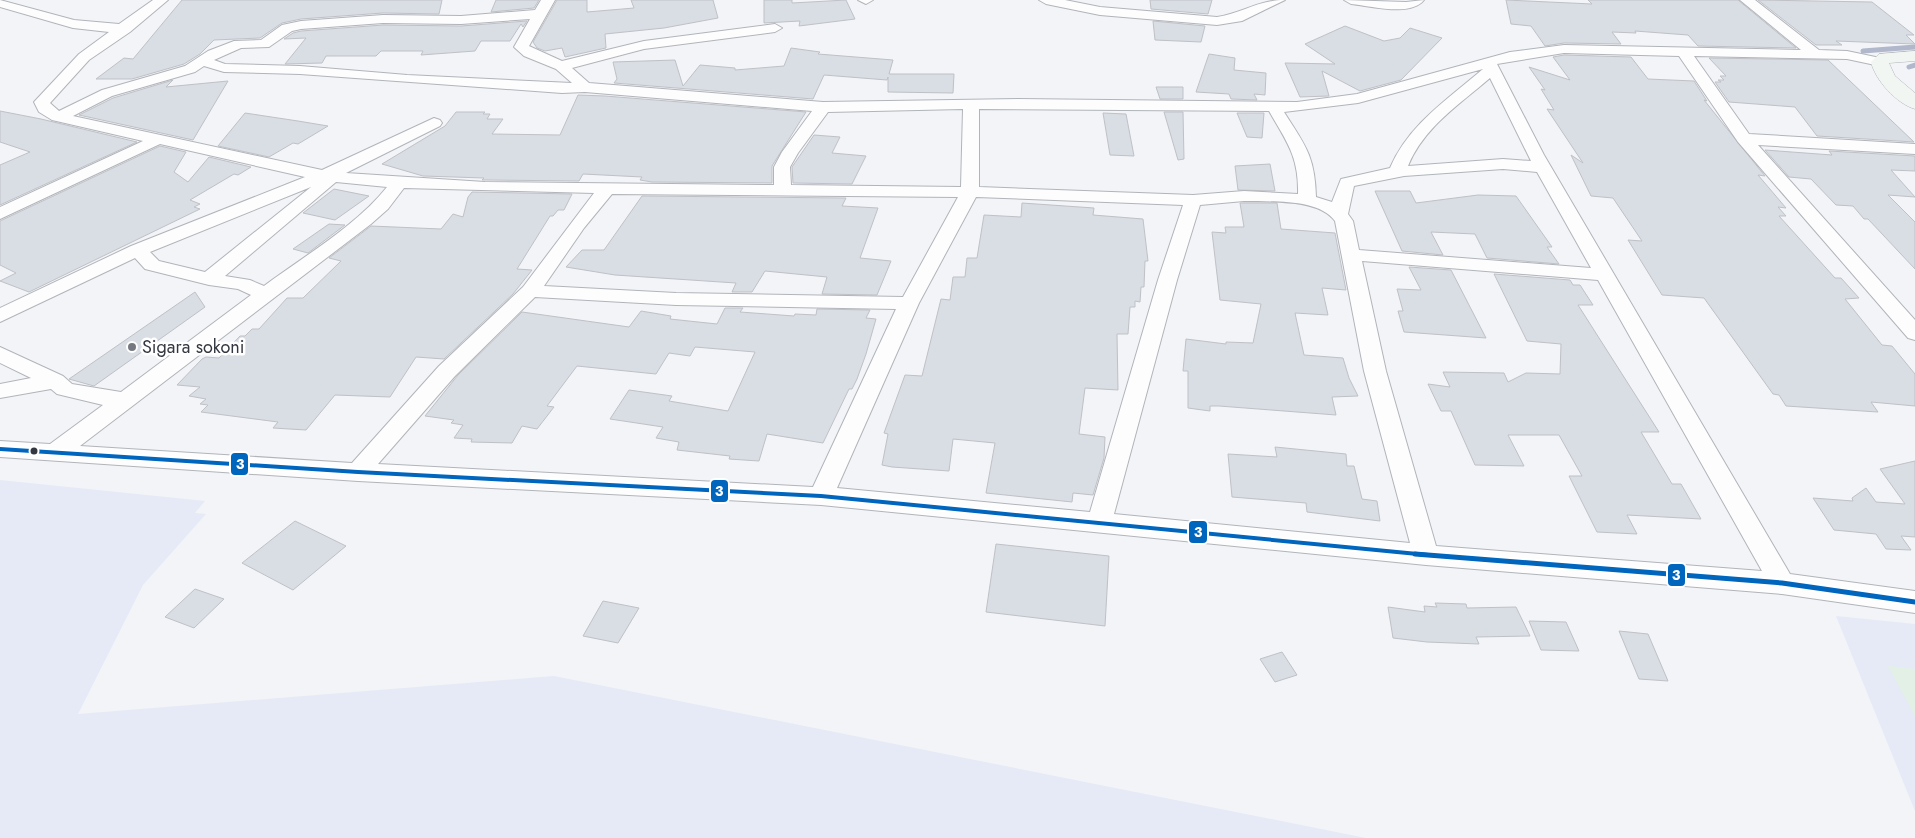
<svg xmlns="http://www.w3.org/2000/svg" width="1915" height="838" font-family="Jost,sans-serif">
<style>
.built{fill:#e6eaf6}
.green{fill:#e3f0e5}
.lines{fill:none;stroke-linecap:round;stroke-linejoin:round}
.stream{stroke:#b1b8cc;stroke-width:5}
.building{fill:#d9dde4;stroke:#bfc1c6}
.minor-casing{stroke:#b1b4b9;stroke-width:2}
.secondary-casing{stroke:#b1b4b9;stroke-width:1}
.minor{fill:#fdfdfe;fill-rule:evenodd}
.secondary{fill:#f2f6f3;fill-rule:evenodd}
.bus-1-far1-casing{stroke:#fff;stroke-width:8}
.bus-1-casing{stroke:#fff;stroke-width:9}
.bus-1-far1{stroke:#0065bd;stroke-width:4}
.bus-1{stroke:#0065bd;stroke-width:5}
.poi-dot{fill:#767980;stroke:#fff;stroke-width:2}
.bus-dot{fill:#33373f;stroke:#fff;stroke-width:2}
.labels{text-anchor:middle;stroke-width:5;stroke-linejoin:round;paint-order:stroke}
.poi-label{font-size:18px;fill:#33373f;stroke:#fff;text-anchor:start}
.line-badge{stroke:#fff;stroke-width:2}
.badge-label{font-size:14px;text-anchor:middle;font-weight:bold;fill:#fff}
</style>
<rect width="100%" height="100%" fill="#f2f4f8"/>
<!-- built -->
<g class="built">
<polygon points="0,480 205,501 195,513 206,514 143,585 78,714 554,676 1366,838 0,838"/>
<polygon points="1836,616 1915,624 1915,811"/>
</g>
<!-- green -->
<polygon class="green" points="1888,666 1915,669 1915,716"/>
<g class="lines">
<!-- stream -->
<g class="stream">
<polyline points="1863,51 1915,47"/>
<polyline points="1909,67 1915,65"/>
</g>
</g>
<!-- building -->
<g class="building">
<polygon points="182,0 442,0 439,14 383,13 301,19 282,23 260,38 214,40 200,54 184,64 132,79 96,79 124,58 133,59"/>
<polygon points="496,0 539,0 534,8 491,12"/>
<polygon points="557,0 587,0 587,12 634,8 631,0 713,0 718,18 664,28 605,34 606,48 565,57 562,48 545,51 537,48 533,42"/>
<polygon points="764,0 792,0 792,3 846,0 855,19 799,26 800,21 764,23"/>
<polygon points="1150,0 1212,0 1208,14 1151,9"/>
<polygon points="1506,0 1592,4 1588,0 1738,0 1796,48 1698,46 1688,35 1635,31 1636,33 1612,32 1621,44 1564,43 1545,46 1531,26 1511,24"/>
<polygon points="1758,0 1872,2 1914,35 1906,35 1915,44 1836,41 1842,45 1816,45"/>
<polygon points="527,21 523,27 521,24 510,41 481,41 475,51 421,55 423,51 381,51 376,56 326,56 322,63 285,64 306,38 284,39 293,33 301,31 383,25 461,26"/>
<polygon points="1153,21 1205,26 1201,42 1155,40"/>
<polygon points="1345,26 1384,41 1400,38 1410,28 1442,38 1401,80 1360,91 1322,71 1329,96 1300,97 1285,63 1335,64 1305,44"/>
<polygon points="791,48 820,52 818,54 893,60 889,74 954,74 953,93 888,92 888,77 887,80 824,75 813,99 614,83 617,79 613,62 675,60 683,86 700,65 735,68 735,70 784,66"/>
<polygon points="1209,54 1235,58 1234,70 1266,73 1265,95 1254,94 1257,100 1231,99 1229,94 1196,92"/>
<polygon points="1564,55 1631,57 1648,79 1694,81 1707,101 1704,100 1765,176 1758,175 1786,208 1778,207 1786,216 1779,216 1835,278 1841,278 1859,298 1845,299 1882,345 1892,346 1915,374 1915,406 1871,402 1878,412 1786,406 1779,395 1773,394 1704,298 1662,295 1628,240 1642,241 1613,198 1591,196 1571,155 1583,163 1547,109 1554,110 1541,89 1545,90 1529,67 1570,80 1553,57"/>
<polygon points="1709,58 1828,60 1914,142 1817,136 1795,107 1729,102 1715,82 1721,82 1718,80 1724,80 1720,76 1726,76"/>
<polygon points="173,80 166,87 228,81 193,140 79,115 113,98"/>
<polygon points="1156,87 1183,87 1183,99 1160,99"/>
<polygon points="578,95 605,96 806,112 772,166 772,183 652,182 640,180 642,177 583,174 579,181 485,180 482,180 484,178 423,176 382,164 445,126 456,112 485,112 483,114 490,114 487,119 503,119 492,134 560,135"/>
<polygon points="0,111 41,119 137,142 0,205 0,165 30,152 0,142"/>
<polygon points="1164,112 1183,112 1184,159 1178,160"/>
<polygon points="245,113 298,121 328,126 298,144 293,143 269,157 218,146"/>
<polygon points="1103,113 1126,114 1134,156 1110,155"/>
<polygon points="1237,113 1264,113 1262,138 1247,137"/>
<polygon points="814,135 840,137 832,153 866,156 852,184 793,183 792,167"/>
<polygon points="160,146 186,152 174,172 188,182 209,157 251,167 238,175 234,174 190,200 200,204 194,207 200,209 29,292 0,281 16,273 0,265 0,221"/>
<polygon points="1765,150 1832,155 1829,151 1915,156 1915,171 1891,170 1915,197 1888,195 1915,222 1915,269 1868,219 1864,219 1853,206 1836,205 1811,179 1789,177"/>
<polygon points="1270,164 1275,191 1238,190 1235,166"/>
<polygon points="334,189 369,196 335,220 303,213"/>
<polygon points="1375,191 1410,191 1416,203 1478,195 1516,196 1552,247 1547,247 1559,264 1487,258 1475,234 1431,232 1443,255 1402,251"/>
<polygon points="472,192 572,194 564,210 558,210 553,216 550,216 517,269 532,270 513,294 444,359 416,357 390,397 335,395 306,430 273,428 278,422 201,412 208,405 200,404 206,399 189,396 200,387 177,385 202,359 206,357 219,358 240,336 245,336 252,329 259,329 287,298 303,298 341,261 329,258 371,226 441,229 453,214 463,217 468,197"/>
<polygon points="642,196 846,198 842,206 878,208 860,258 891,261 877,295 822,294 827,277 765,271 752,292 732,292 736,283 615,275 566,267 582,250 604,250"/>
<polygon points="1022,203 1094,208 1093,215 1143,219 1148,261 1145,261 1144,287 1141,287 1140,302 1135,301 1135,307 1130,307 1128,334 1117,334 1118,390 1085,388 1079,434 1105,437 1104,458 1093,495 1073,493 1072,502 986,493 995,443 953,439 949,471 892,467 882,465 888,434 884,433 905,375 922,376 941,299 950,300 953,277 965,277 967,258 977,258 984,215 1021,217"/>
<polygon points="1240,203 1277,203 1281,229 1335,233 1346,290 1322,288 1328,315 1295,313 1304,355 1343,358 1349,378 1358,396 1332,397 1336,415 1219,406 1210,406 1210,411 1188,408 1188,371 1183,371 1186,339 1226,344 1226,342 1253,343 1261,304 1220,300 1212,232 1226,233 1225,227 1244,227"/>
<polygon points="329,224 345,225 308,253 293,249"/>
<polygon points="1409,267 1451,270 1486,338 1404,332 1398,311 1403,311 1397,289 1421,290"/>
<polygon points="1494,274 1570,280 1573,285 1580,285 1593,305 1578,305 1659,432 1641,432 1672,484 1681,484 1701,519 1627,515 1637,534 1597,532 1569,476 1582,476 1559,435 1508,435 1524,466 1475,465 1451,411 1441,411 1428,384 1450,387 1443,372 1504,373 1508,382 1526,373 1560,374 1561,344 1527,341"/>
<polygon points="195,292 205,307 94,386 69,379"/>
<polygon points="725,308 743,308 740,312 794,316 795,314 816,315 817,309 870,310 866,318 876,319 866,354 857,379 852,389 849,389 823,443 767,434 759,461 729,459 730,456 677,450 679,442 656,438 663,427 610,419 629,390 672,396 669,401 728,411 755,352 695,347 690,356 669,353 656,374 577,366 547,406 554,407 537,429 522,426 512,443 471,442 472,439 454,438 463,425 451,423 454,420 425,416 458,375 522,312 629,327 641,311 671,316 670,319 717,324"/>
<polygon points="1275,447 1346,454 1347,466 1354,466 1362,499 1377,501 1380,521 1307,512 1306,503 1232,497 1228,454 1277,457"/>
<polygon points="1915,461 1915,537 1901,536 1911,550 1886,549 1876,534 1834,530 1813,498 1853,501 1852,498 1866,488 1876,502 1905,504 1880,469"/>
<polygon points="295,521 346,546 293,590 242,563"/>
<polygon points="996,544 1109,556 1105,626 986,612"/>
<polygon points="195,589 224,599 194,628 165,617"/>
<polygon points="603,601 639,608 618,643 583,636"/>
<polygon points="1435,603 1466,604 1467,608 1516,607 1530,636 1476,637 1479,644 1427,642 1393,638 1388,607 1425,612 1424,606 1437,607"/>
<polygon points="1529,621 1566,622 1579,651 1541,650"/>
<polygon points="1619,631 1648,634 1668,681 1639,679"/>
<polygon points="1282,652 1297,675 1275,682 1260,659"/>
</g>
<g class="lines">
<!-- minor casing -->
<g class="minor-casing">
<g id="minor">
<path d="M0,0l74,20 45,4 34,-24h15l-38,32 -41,28 -39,43 9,8 43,-21 83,-24 23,-15 26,-10 27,-1 21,-15 19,-4 82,-6 78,1 74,-6 6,-10h14l-26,46 33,15 82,-20 131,-17 7,4 -7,4 -131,17 -72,19 17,15 234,19 195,-3 279,3 60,-8 153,-42 54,-7 237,5 -61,-50h15l64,50 28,1 38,8 2,3 -7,4 -33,-7 -153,-3 55,78 166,10v10l-157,-9 157,175v20l-7,-2 -170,-196 -59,-86 -115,-3 -67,11 47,91 246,419 125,17v22l-133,-19 -356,-29 -605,-60 -463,-24 -358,-24v-16l50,3 53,-39 -46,-11 -6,-5 -51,9v-14l31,-6 -31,-15v-16l63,29 9,8 49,8 130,-97 -13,-6 -29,-4 -64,-16 -10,-11 -135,64v-14l131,-62 174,-69 -145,-33 -160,75v-12l143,-66 -91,-21 -13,-8 -5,-10 45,-48 30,-22 -36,-4 -73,-21zM530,19l-16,28 10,9 32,13 16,14 -165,-8 -107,-9 -75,-2 -11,-4 27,-12 28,-1 23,-16 9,-2 82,-6 78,1zM204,66l20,6 76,2 262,19 23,-1 227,19 -30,41 -8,15v18l-289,-3 -139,-9 94,-47 2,-3 -2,-3 -6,-2 -112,52 -249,-54 39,-20 83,-24zM1483,69c-35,30 -74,55 -93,99l-49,11 -9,23 -16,-5c-1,-41 -11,-52 -32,-85l74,-9zM1490,78l41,83 -28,-2 -95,7c15,-38 52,-62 82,-88zM963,109l-2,78 -170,-2 -1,-18 8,-14 30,-41zM979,109l290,2c18,31 30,46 29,83l-54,-3 -51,4 -214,-8zM1503,169l34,3 54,96 -232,-18 -6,-29 -5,-7 6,-28 50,-10zM336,182l51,5c-31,39 -83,69 -123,99l-14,-6 -25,-4zM311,187l-106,85 -46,-11 -9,-9zM404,188l190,5 -71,94 -84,79 -87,97 -272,-17 291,-222 17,-15zM612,194l346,3 -55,100 -227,-4 -132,-7 40,-58zM976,197l207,8 -25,75 -68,232 -253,-24 82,-185zM1244,201c27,1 74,-3 91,20l29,150 46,172 -296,-29 63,-234 23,-75zM1362,261l236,19 164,291 -326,-25 -50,-175zM535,297l141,8 220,4 -83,178 -435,-23 77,-88z"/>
<polygon points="858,0 873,0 866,4"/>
<path d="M1039,0h26l35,7 117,10c26,-4 41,-17 68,-17l-43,21 -25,4 -117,-10 -54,-11z"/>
<path d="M1344,0l62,2 18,-2c-13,17 -53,6 -73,4z"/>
</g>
</g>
<!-- secondary casing -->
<g class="secondary-casing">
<path id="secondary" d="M1915,51v10l-26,2 6,13 20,17v16c-18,-5 -40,-29 -44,-47l8,-8z"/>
</g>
<!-- minor -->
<use href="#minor" class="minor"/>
<!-- secondary -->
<use href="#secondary" class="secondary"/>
<!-- bus-1-far1 casing -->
<g class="bus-1-far1-casing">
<polyline id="bus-1-far1" points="0,449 358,472 821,496 1428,555"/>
</g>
<!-- bus-1 casing -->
<g class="bus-1-casing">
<polyline id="bus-1" points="1415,554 1782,583 1915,602"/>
</g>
<!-- bus-1-far1 -->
<use href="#bus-1-far1" class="bus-1-far1"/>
<!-- bus-1 -->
<use href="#bus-1" class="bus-1"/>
</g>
<!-- markers -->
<circle class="poi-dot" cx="132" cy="347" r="5"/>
<circle class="bus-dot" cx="34" cy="451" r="4.5"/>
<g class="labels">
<!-- poi labels -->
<g class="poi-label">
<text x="142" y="353">Sigara sokoni</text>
</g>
</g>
<g class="line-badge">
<rect x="230" y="452" width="19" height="24" rx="5" fill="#0065bd"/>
<rect x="710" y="479" width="19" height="24" rx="5" fill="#0065bd"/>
<rect x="1188" y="520" width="20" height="24" rx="5" fill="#0065bd"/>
<rect x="1667" y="563" width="19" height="24" rx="5" fill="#0065bd"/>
</g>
<g class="badge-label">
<text x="240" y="469">3</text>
<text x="719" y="496">3</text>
<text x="1198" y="537">3</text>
<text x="1676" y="580">3</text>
</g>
</svg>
